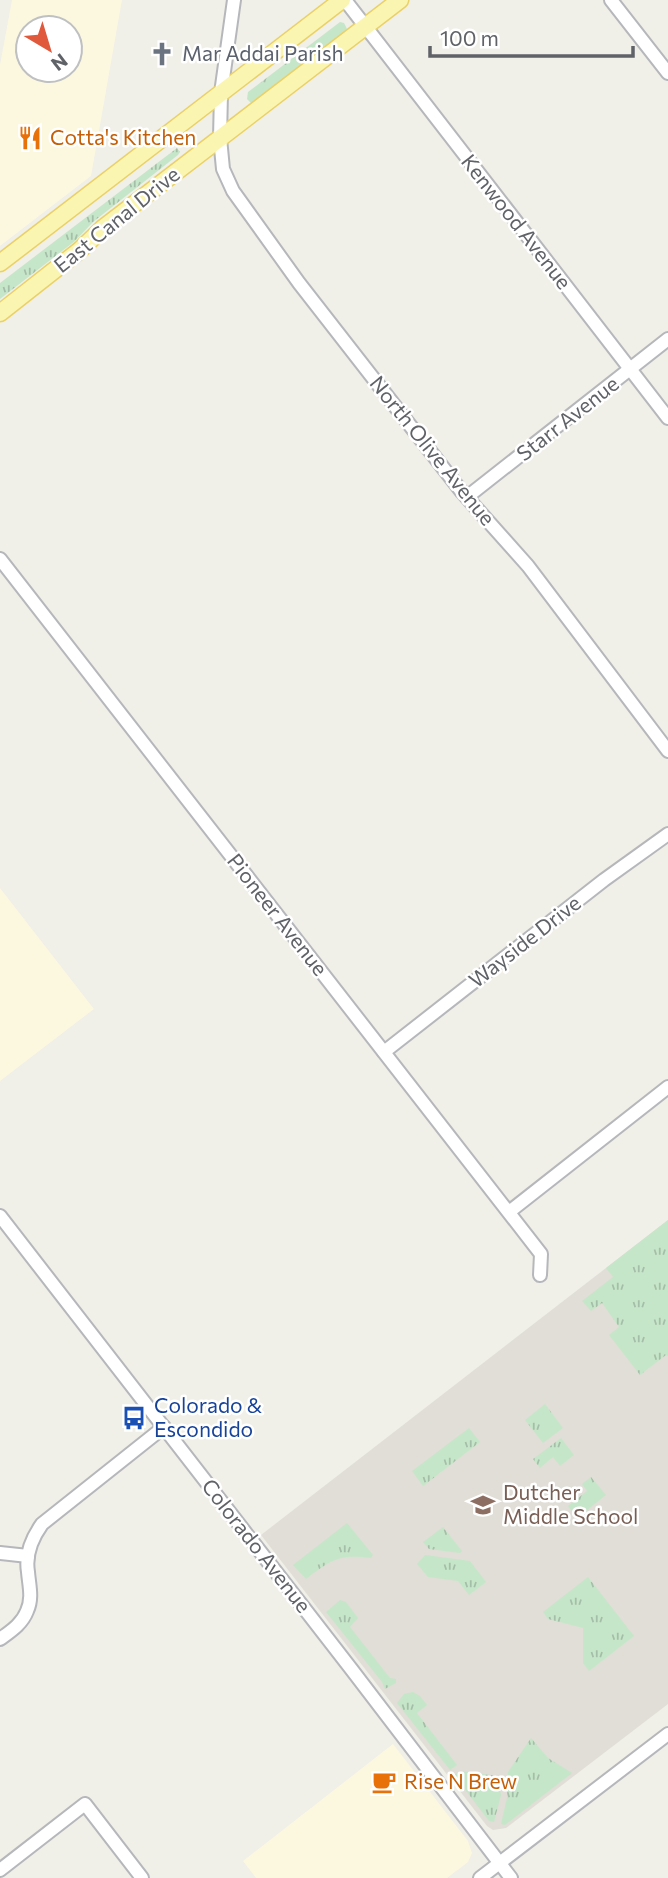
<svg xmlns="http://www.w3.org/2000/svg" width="668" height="1878" font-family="Commissioner,sans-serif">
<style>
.commercial{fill:#fcf8e0;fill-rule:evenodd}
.education{fill:#e0ded6}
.grass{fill:url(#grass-tufts)}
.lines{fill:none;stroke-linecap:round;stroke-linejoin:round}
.minor-casing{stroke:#b5b7bb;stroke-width:16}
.major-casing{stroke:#ead167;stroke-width:19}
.minor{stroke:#fff;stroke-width:12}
.major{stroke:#fbf5b2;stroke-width:16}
.labels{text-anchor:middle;stroke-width:5;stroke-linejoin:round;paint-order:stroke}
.worship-label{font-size:21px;fill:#5b616d;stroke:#fff;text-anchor:start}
.food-label{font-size:21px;fill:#c56008;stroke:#fff;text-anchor:start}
.street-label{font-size:21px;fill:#5f6267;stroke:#fff}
.transit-label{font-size:21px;fill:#164399;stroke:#fff;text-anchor:start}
.education-label{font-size:21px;fill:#785e54;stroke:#fff;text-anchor:start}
</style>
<defs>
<pattern id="grass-tufts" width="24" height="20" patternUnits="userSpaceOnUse" patternTransform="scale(1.75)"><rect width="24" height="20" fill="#c6e6c9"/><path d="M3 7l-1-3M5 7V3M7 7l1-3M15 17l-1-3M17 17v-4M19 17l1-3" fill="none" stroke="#a4bea7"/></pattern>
</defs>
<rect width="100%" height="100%" fill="#f0efe8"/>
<!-- commercial -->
<g class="commercial">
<path d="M12,0h110l-31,176 -91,70v-181zM70,28v42h-42v-42z"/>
<polygon points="0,888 94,1009 0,1081"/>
<polygon points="393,1744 468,1841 472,1853 468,1862 447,1878 256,1878 243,1861"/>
</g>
<!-- education -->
<polygon class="education" points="668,1220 668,1704 506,1828 493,1830 487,1826 261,1535"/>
<!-- grass -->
<g class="grass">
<polygon points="340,22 344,23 347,29 344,34 256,102 251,103 247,99 248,92"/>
<polygon points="177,148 180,152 178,155 93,222 75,241 0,299 0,283"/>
<polygon points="668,1220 668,1356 666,1355 640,1375 609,1335 619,1327 602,1303 591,1311 582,1301 613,1277 606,1268"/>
<polygon points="545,1404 563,1428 543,1443 525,1420"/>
<polygon points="469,1428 480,1442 423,1486 412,1471"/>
<polygon points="561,1438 574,1455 560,1466 553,1457 540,1468 533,1459"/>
<polygon points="591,1477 606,1495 577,1518 568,1506 587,1491 582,1484"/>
<path d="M347,1523l26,32 -2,3c-32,-4 -40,2 -65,21l-13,-14z"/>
<polygon points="443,1527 462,1551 460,1553 429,1549 423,1542"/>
<polygon points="425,1555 470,1561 486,1582 469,1595 458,1581 428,1577 417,1564"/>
<polygon points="588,1577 634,1636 589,1671 583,1663 583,1628 548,1619 543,1612"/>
<polygon points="340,1600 346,1602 358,1618 350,1627 390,1678 396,1679 396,1683 385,1689 382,1682 326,1612"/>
<polygon points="413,1692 420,1696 427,1705 417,1713 457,1765 450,1770 397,1703 404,1694"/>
<polygon points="531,1738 548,1758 572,1773 505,1825 501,1824 507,1798 508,1772"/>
<polygon points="460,1771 498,1776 501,1795 494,1822 489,1821 454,1775"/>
</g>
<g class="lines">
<!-- minor casing -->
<g class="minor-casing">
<g id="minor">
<polyline points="234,0 221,93 220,138 223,169 233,191 299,283 366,369 462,492 528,566 668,751"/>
<polyline points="345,0 668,418"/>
<polyline points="611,0 668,73"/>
<polyline points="467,497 668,339"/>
<polyline points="0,559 534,1245 541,1254 540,1275"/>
<polyline points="384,1052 604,880 668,834"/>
<polyline points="509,1212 668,1087"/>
<polyline points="0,1216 352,1670 511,1878"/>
<polyline points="0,1553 28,1556"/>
<path d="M0,1639c11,-8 22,-15 27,-28 6,-13 2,-26 1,-39 -3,-18 4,-34 14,-48l122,-97"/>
<polyline points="0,1870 85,1804 142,1878"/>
<polyline points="480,1878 668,1734"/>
</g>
</g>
<!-- major casing -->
<g class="major-casing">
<g id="major">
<polyline points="0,263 342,0"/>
<polyline points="0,313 80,250 103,228 400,0"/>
</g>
</g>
<!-- minor -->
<use href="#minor" class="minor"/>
<!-- major -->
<use href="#major" class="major"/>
</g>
<!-- icons -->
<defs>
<g id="church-bare" transform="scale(1.89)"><path d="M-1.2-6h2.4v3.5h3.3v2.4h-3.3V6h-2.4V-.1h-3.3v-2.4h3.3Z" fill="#6b7280" stroke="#fff" stroke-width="2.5" paint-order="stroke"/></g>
<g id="restaurant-bare" transform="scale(1.89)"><path d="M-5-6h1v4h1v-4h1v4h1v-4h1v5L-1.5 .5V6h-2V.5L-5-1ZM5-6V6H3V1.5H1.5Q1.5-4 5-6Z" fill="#e8710a" stroke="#fff" stroke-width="2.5" paint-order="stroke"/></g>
<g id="bus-bare" transform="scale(1.89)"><path d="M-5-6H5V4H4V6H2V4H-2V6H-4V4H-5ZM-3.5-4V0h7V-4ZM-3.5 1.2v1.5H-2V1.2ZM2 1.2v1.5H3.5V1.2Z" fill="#1a4fb4" stroke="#fff" stroke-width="2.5" paint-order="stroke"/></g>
<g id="school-bare" transform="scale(1.89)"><path d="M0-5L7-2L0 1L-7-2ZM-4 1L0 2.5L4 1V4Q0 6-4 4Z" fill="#8d6e63" stroke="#fff" stroke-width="2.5" paint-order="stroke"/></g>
<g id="cafe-bare" transform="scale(1.89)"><path d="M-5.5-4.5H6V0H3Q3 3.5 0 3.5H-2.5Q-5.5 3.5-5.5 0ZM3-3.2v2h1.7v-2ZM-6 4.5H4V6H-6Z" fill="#e8710a" stroke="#fff" stroke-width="2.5" paint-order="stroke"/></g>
</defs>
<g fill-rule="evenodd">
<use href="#church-bare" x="162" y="54"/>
<use href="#restaurant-bare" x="30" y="138"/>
<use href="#bus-bare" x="134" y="1418"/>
<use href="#school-bare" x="483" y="1505"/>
<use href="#cafe-bare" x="384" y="1782"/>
</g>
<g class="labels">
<!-- worship labels -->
<g class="worship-label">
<text x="182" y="61">Mar Addai Parish</text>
</g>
<!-- food labels -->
<g class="food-label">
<text x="50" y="145">Cotta's Kitchen</text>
<text x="404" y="1789">Rise N Brew</text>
</g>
<!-- street labels -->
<g class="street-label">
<text transform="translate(117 220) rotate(-39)" y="7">East Canal Drive</text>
<text transform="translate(516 222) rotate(52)" y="7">Kenwood Avenue</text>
<text transform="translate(568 419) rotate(-38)" y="7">Starr Avenue</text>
<text transform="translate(432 451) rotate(51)" y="7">North Olive Avenue</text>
<text transform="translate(277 915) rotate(52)" y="7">Pioneer Avenue</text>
<text transform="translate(525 942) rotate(-38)" y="7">Wayside Drive</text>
<text transform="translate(256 1546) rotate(52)" y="7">Colorado Avenue</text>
</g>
<!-- transit labels -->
<g class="transit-label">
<text x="154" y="1413">Colorado &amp;<tspan x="154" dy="24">Escondido</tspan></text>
</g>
<!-- education labels -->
<g class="education-label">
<text x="503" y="1500">Dutcher<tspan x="503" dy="24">Middle School</tspan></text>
</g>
</g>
<!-- north arrow -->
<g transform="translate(49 49) rotate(142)"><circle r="33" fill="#ffffff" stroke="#bfc0c2" stroke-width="2"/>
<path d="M0-5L12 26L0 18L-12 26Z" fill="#e0593d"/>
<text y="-10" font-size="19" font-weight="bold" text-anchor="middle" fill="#5f6267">N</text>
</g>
<!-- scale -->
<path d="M430 46v10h203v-10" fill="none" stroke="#5f6267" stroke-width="3.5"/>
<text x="440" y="46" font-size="21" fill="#5f6267" stroke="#ffffff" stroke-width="5" paint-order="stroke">100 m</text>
</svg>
